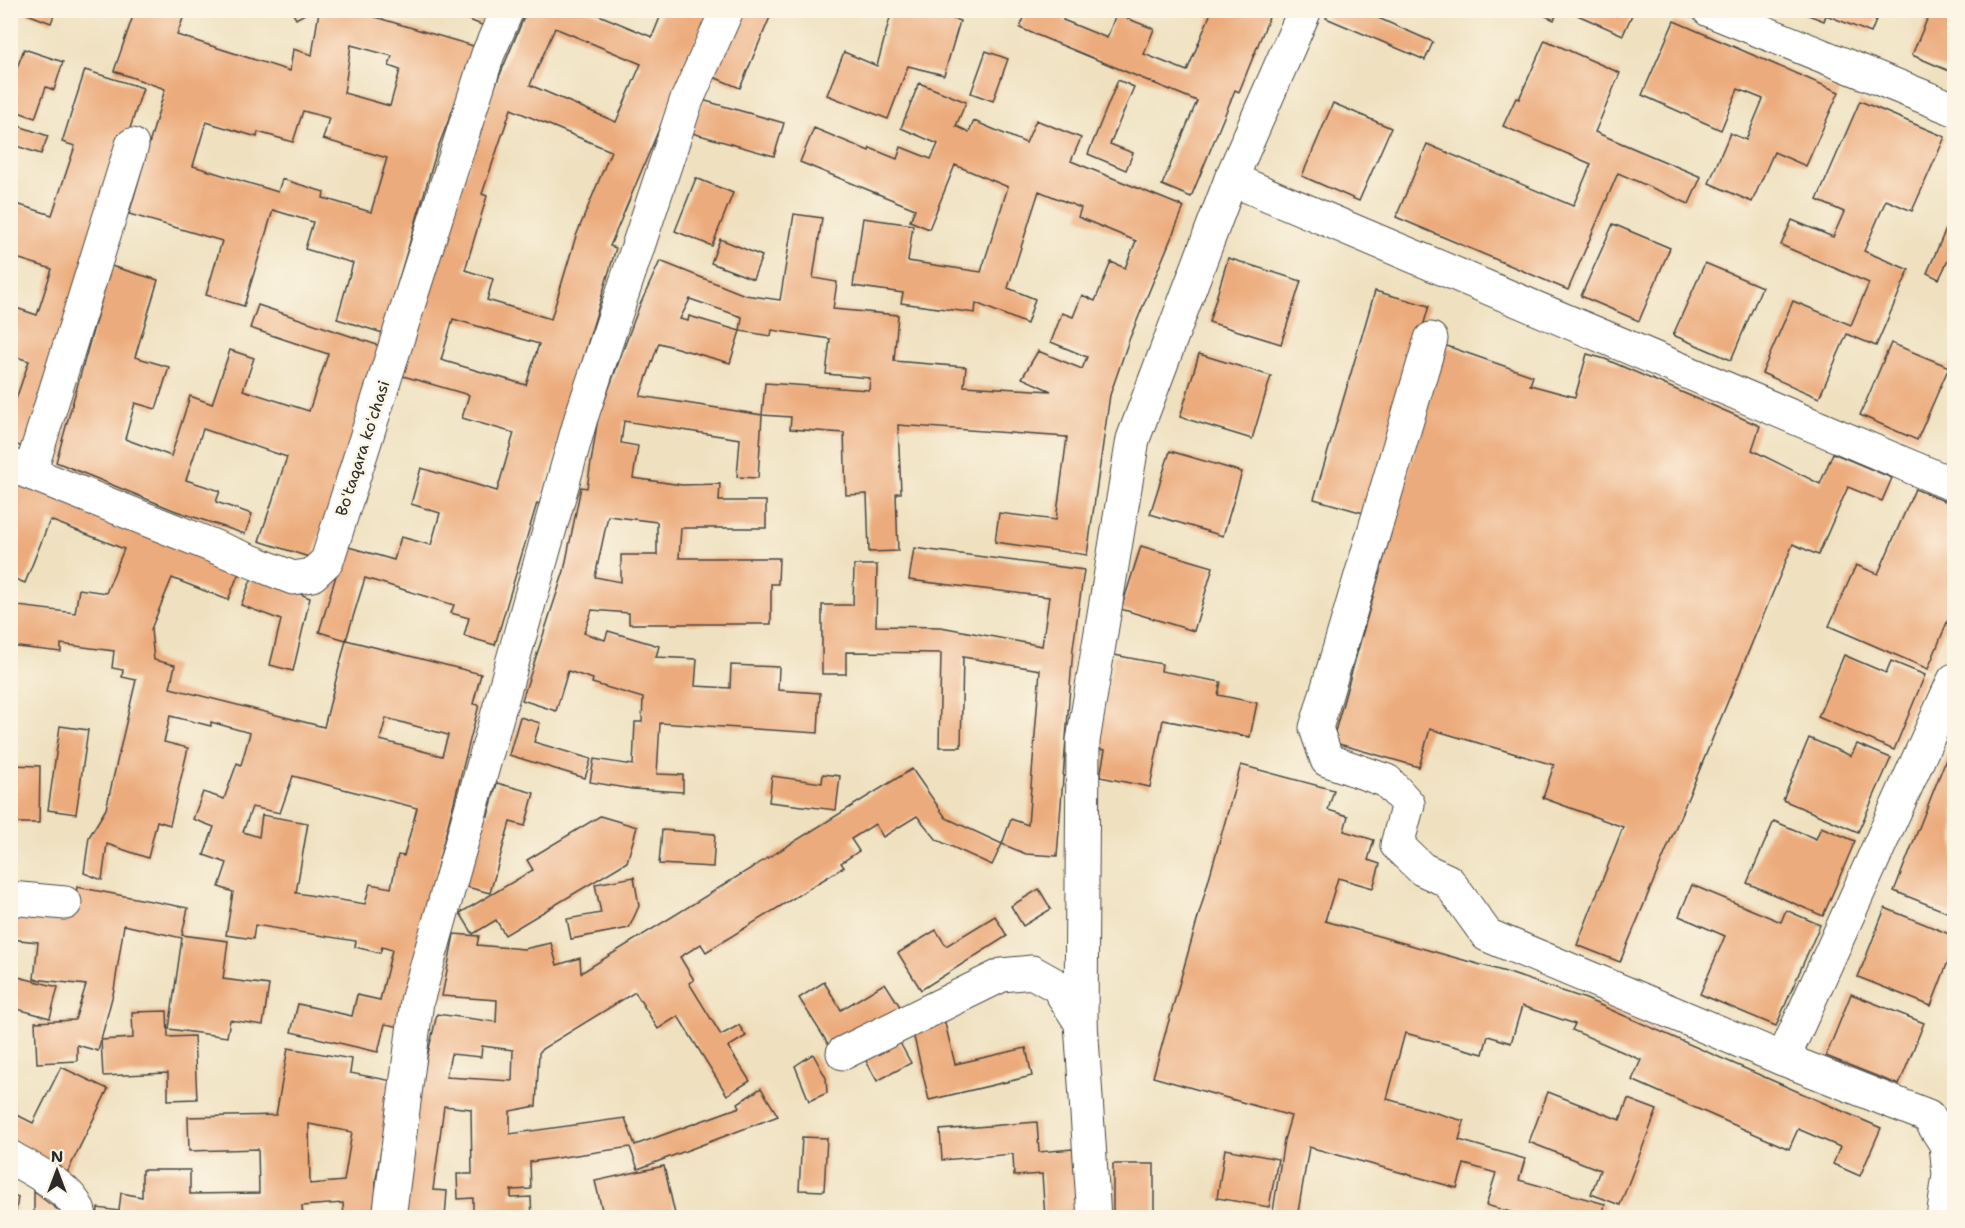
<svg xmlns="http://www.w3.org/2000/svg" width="1965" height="1228" font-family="'Shantell Sans',sans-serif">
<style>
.building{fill:#ecab7b;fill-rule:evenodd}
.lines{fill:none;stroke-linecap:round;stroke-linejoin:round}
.minor-casing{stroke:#484641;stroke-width:35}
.minor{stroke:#fff;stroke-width:33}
.labels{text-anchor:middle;stroke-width:5;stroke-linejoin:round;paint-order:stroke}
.street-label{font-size:16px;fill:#2b2b2b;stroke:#fcf5e5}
</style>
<rect width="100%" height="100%" fill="#fcf5e5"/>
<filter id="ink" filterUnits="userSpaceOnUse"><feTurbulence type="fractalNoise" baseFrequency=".0167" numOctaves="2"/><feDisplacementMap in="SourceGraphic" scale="12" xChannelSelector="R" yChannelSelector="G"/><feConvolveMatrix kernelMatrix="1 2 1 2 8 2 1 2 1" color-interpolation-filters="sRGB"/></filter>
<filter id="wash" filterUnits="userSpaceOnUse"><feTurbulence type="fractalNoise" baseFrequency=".008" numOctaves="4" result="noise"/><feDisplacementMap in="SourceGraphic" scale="24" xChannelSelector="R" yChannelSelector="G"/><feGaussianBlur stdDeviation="1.35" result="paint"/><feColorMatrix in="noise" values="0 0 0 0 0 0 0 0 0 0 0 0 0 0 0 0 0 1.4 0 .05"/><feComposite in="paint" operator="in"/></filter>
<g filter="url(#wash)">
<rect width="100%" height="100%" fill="#efe1c0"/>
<g id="blocks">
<!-- building -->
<g class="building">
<polygon points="17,10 56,10 51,23"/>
<path d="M135,10h51l-9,25 113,36 3,-22 19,6 7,-44 32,-1 126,37 -40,103 -54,183 -46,-14 16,-56 -48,-14 8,-27 -40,-12 -29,96 -38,-11 16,-54 -93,-27 36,-125 -51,-18zM351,45l41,11 -3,10 11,4 -10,36 -46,-13zM303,111l26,7 -6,21 64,19 -16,54 -48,-14 1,-6 -42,-13 -4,13 -85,-26 13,-44 51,15 1,-5 35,10z"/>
<polygon points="291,10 312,10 296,19"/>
<polygon points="459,10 490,10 484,26 457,15"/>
<path d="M527,10h60l65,27 11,-27h46l-99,236 6,2 -76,256 -3,-1 -42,142 -31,-9 5,-18 -18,-5 3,-8 -89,-27 -19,62 -27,-8 26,-86 49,14 7,-23 30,8 9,-32 -29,-9 10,-36 76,23 17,-58 -52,-15 7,-23 -66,-19 86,-275zM555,28l86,36 -25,58 -86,-37zM511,109l100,42 -35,85 -25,83 -64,-19 6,-21 -28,-9 22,-74 -5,-2zM453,319l86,25 -13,41 -85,-25z"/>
<polygon points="739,10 773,10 740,88 711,76"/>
<polygon points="892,10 924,10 960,21 944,75 908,66 888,119 827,95 844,52 877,66"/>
<polygon points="1027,10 1067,10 1063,20 1107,38 1116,14 1154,29 1144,54 1187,71 1212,10 1272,10 1239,92 1235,90 1191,197 1162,185 1197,101 1020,28"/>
<polygon points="1329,10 1360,10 1433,42 1425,60 1326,18"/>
<polygon points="1533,10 1558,10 1554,20"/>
<polygon points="1566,10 1634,10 1623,35"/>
<polygon points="1880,10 1871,33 1826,15 1824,21 1798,11"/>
<polygon points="1931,10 1954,10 1954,73 1912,55"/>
<polygon points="1674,21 1839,92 1806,166 1774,152 1752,202 1709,183 1730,133 1746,140 1763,99 1738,89 1721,130 1642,95"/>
<polygon points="1545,40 1620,73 1595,132 1701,177 1689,204 1618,173 1568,290 1396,217 1427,144 1573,206 1591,164 1503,126 1516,98 1519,99"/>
<polygon points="24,49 63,62 54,90 46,87 35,118 10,109 10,87"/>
<polygon points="986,51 1008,59 993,101 971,93"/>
<polygon points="85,70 143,88 27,449 10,442 10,397 16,399 29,361 10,355 10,317 13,307 37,315 52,269 10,256 10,202 52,215 75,146 62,142"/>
<polygon points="1118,80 1134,87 1110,144 1133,153 1126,170 1088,154"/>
<path d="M919,83l47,19 -10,24 13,6 5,-11 52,22 10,-23 45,18 -10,23 113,46 -55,133 -19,55 -23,160 -92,-13 4,-29 57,7 11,-83 -169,-12 3,68h-5l2,58 -29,1 -2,-58 -21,1 -2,-62 -54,-4 1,-12 -29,-2 3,-32 104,7 1,-12 -44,-4 4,-35 -58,-9 -1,6 -31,-5 2,-14 -52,-18 -10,20 8,2 1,-5 51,15 -10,32 -71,-20 -19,53 122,19 -4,63 -21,-1 3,-38 -116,-18 -3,22 17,3 -5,32 49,7 38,-1 -1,17h47v27h-85l-2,30h100l-1,26h-7v40h-142v-11l-37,-3 -8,23 21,7 3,-9 51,15 -3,11 41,2 -2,27 35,2 1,-23 48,2 -1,23 42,3 -2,40 -158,-10 -3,51 26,1v17l-51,-3 -42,-7 4,-23 39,6 2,-43h7l1,-24 -51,-15 1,-4 -25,-8 -12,40 -34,-11 42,-129 17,-84 6,1 11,-70 41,-111 21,-46 85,34 35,5 14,-86 28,4 -9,60 24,4 -4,27 65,6 -4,46 72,6 -2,19 87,5 -29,-13 16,-27 44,18 5,-12 -36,-15 11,-29 11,4 9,-22 13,6 16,-39 14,6 11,-27 -58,-24 3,-9 -42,-17 -31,97 27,11 -8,25 -51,-21 -1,10 -74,-10 2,-10 -50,-7 10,-68 50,7 -5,36 73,11 27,-85 -53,-22 -26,64 -19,-8 5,-12 -115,-47 14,-34 55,23 1,-3 27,11 4,-12 30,12 7,-15 -37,-16zM608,516l49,6v33h-36v27l-26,-5z"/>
<polygon points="702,100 784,123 774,156 692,133"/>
<polygon points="1860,101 1945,137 1912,211 1886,200 1864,251 1909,270 1876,346 1847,334 1819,398 1762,373 1793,301 1851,325 1869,283 1781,245 1792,220 1833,237 1844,212 1817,200"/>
<polygon points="1333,103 1391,128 1359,201 1302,176"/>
<polygon points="10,123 48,136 41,154 10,144"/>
<polygon points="696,178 733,193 712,246 675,231"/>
<polygon points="1949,222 1954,225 1954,248 1939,279 1927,273"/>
<polygon points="1613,224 1670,248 1639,321 1581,296"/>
<polygon points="720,239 762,256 753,279 711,263"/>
<polygon points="1228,258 1301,281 1281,344 1209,322"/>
<polygon points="1705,263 1762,287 1731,360 1673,335"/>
<polygon points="111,266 158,280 135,357 169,367 156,409 135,403 125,439 171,456 190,396 212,404 230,350 254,358 243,390 309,411 328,354 250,328 258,305 383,347 312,558 259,541 287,457 203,429 186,480 220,491 216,502 252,514 245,534 176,511 56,462"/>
<polygon points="1375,291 1429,306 1367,514 1314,499"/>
<polygon points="1891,343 1949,367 1954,354 1954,370 1949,367 1917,440 1860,415"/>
<polygon points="1444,345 1533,376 1530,385 1575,397 1587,354 1605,359 1760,426 1752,450 1820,484 1833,453 1892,478 1882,501 1848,487 1818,555 1793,544 1620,962 1577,945 1623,827 1543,798 1554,765 1430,729 1419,767 1332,742"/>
<polygon points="1199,354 1271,376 1252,439 1180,417"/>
<polygon points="1170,451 1242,472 1223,536 1150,514"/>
<path d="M13,481l227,89 -12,30 -56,-22 -21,51 3,31 21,5 -5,23 154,39 22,-87 135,34 -8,30 6,1 -41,159 -37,163 -16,-3 -7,28 -87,-20 7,-28 54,12 5,-21 23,5 12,-50 -10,-3 -2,6 -25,-6 1,-6 -101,-16 -2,14 -27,-4 7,-43 -14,-5 8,-24 -23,-8 10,-28 -21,-8 10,-27 21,7 13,-36 4,2 9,-32 -39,-11v4l-41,-10 -6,26 24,6 -18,77 -13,-4 -9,37 -41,-14 -5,36 -18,-7 5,-36 17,-28 30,-129 -14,-3 1,-7 -11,-2 2,-17 -53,-7v8l-51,-6v-41l65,8 4,-24 27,4 18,-44 -74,-29 -25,63 -15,-6v-89zM386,718l62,17 -6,21 -62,-16zM293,776l124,32 -13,48 -6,-1 -7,33 -21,-4 -5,20 -69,-11 12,-70 -46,-8 -3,22 -16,-5 9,-25 28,6z"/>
<polygon points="1915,489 1954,505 1954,605 1928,669 1829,626 1856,565 1878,574"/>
<polygon points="1141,546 1213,567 1194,631 1121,609"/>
<path d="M914,548l170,22 -11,78 -16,208 -31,-2 -24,-10 -10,21 -55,-25 -20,-24 -34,21 -8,-13 -24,15 8,12 -18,12 3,4 -138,85 -5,-8 -21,13 14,23 -5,3 32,52 18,-10 7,11 -18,11 22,34 -23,14 -49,-79 -20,13 -23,-37 -93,57 -3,4 -3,53 -26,5v23l115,-16 10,27 105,-38 -2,-4 23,-15 17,28 -140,53 -8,-22 -100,15 1,27 -20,1v8l20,-1 1,21h-59v-20l-15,1 -1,-25h15l-1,-65 -27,-3 -11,84 14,1 -2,27h-47l18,-113 21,-91 59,8 1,-22 -55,-4 12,-62 25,2 -2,9 47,4 27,-6 6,22 23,-7 1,15 331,-204 34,49 56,26 9,-25 17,6 12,-155 -77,-13 -2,90h-22l2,-94 -95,-1v22h-24v-69h31l1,-40h23l-1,61 65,1 101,19 7,-49 -140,-17zM482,1046l31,4 -1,31 -66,-4 5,-23 30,3z"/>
<polygon points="253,575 310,598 293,671 270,665 281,620 241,605"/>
<polygon points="1114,655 1162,664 1161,671 1221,682 1218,695 1257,703 1250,737 1163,720 1150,787 1100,777 1105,750 1096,749"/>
<polygon points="1844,655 1886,673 1891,661 1925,675 1894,750 1818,717"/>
<polygon points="520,717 540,723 534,742 591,759 585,778 509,755"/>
<polygon points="60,726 88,730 76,814 48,810"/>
<polygon points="1809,738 1851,756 1857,744 1891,758 1858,832 1783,800"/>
<polygon points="1954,739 1954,915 1894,891"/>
<polygon points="10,765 40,766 39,823 10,823"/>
<polygon points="1241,765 1334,790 1328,810 1348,816 1344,831 1374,840 1368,860 1380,864 1373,888 1338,878 1325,921 1506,972 1586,999 1881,1128 1860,1176 1833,1164 1840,1147 1798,1129 1789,1149 1632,1080 1641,1060 1572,1030 1575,1024 1522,1006 1511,1043 1488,1036 1483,1054 1405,1033 1387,1099 1464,1121 1459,1140 1525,1159 1519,1180 1605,1204 1602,1218 1531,1218 1486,1205 1496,1173 1464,1164 1457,1188 1309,1147 1297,1218 1272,1218 1284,1140 1291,1116 1153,1077"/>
<polygon points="823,774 840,776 836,810 769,802 772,776 822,783"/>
<polygon points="497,783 534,793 525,826 510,822 490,893 463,886 483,814 488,816"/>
<polygon points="600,816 637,827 627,862 505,935 496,920 473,934 460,913 533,870 527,860"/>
<polygon points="1774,821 1816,839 1821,827 1855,841 1823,916 1747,883"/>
<polygon points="662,830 715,834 713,867 659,864"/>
<polygon points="634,877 639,906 629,928 571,939 567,919 601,913 595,884"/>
<polygon points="1692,885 1781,922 1786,910 1820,925 1776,1026 1700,994 1725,936 1679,916"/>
<polygon points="77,887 188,908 182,935 228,941 223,979 269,985 263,1025 230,1020 227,1037 169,1029 182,938 124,925 114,990 98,1051 77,1045 77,1061 37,1063 35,1022 75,1020 86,985 34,979 38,942 10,939 10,909 73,916"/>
<polygon points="1039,889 1051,909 1023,926 1011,906"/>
<polygon points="1885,908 1954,936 1954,946 1931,1006 1858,977"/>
<polygon points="995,916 1007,936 921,990 898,953 936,930 946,946"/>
<polygon points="10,975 58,987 50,1018 10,1007"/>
<polygon points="824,982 841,1010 885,983 901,1008 832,1050 799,998"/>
<polygon points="1851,994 1924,1023 1899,1085 1826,1056"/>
<polygon points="167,1011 168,1037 194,1036 197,1099 168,1100 168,1073 103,1076 101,1040 133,1038 132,1012"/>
<polygon points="944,1019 955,1064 1026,1048 1032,1076 929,1100 913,1033"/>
<polygon points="899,1041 911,1063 877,1081 865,1059"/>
<path d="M288,1048l64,11 -2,14 43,8 -17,98 -1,39h-31l-1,-15 -41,3 1,12h-112v-3l-94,3 1,-10 21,3 2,-18 21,4v-27h48v24l69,-1 -1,-44 -69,2 -1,-34 88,-2zM309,1124l43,8 -8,49 -34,3z"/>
<polygon points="813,1054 826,1078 827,1093 809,1101 795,1066"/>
<polygon points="61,1067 108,1089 66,1175 10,1146 10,1076 15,1114 33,1123"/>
<polygon points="1548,1092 1620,1120 1628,1099 1657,1110 1620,1205 1591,1194 1600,1170 1529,1142"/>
<polygon points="1037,1122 1039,1152 1073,1149 1078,1218 1045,1218 1042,1174 1014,1176 1013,1154 942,1160 940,1130"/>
<polygon points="802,1137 827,1138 824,1191 799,1190"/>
<polygon points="1225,1149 1278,1159 1269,1207 1217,1198"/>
<rect x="1113" y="1164" width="41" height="54"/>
<polygon points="664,1166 675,1214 698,1218 604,1218 595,1181"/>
<polygon points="34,1192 62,1213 62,1218 34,1218"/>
<polygon points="10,1196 18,1197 15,1218 10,1218"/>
</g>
</g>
</g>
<g filter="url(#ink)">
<use href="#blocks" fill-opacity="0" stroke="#484641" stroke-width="1.5"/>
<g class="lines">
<!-- minor casing -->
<g class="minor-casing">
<g id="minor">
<polyline points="1709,10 1954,109"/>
<polyline points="1231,179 1954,485"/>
<polyline points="1431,339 1316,728 1327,760 1387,781 1408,804 1397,845 1422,869 1448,881 1487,935 1783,1059 1954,680"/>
<polyline points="10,465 293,578 312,575 327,561 488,54 507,10"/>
<polyline points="30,473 132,145"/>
<polyline points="10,898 65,903"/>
<polyline points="843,1053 1002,975 1032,972 1057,986 1081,1023"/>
<polyline points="1783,1059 1928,1116 1946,1144 1949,1175 1943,1218"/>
<path d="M10,1157c20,12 69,34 70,61"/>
<polyline points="389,1218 417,1001 581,418 686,102 727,10"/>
<polyline points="1094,1218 1081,1023 1083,741 1133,439 1231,179 1305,10"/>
</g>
</g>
<!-- minor -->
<use href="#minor" class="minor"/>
</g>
</g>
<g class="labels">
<!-- street labels -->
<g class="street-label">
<text transform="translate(362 448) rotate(-72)" y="6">Boʻtaqara koʻchasi</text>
</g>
</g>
<!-- margin -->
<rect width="1965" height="1228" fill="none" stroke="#fcf5e5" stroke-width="36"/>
<!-- north arrow -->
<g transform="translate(57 1171)" stroke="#fcf5e5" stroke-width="4.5" paint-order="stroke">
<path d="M0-4.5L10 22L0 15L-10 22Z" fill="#2b2b2b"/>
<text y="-9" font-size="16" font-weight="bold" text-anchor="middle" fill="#2b2b2b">N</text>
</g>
</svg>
